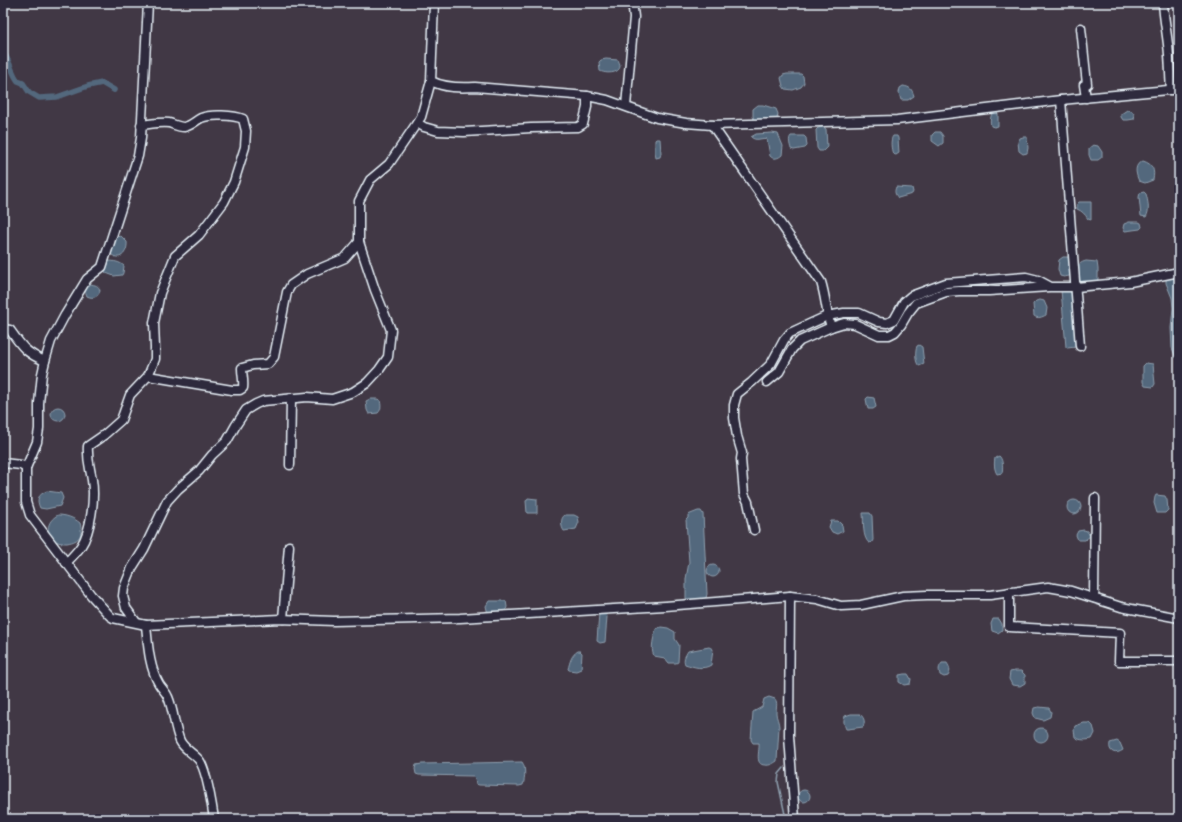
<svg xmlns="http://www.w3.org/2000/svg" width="1182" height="822" font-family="Itim,sans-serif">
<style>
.water{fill:#52687d;stroke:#8e9fae}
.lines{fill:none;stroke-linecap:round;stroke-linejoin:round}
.stream{stroke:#8e9fae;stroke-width:1.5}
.canal{stroke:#52687d;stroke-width:5.5}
.minor-casing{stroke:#e8f1f8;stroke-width:11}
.minor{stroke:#2f2a3d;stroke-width:8}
</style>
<rect width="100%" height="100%" fill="#413845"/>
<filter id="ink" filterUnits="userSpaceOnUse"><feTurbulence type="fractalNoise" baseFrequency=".025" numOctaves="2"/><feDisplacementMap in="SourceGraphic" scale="8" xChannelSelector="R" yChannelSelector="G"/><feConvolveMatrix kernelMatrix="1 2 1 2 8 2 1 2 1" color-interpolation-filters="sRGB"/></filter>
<g filter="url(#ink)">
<!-- water -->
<g class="water">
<path d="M606,59l12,1c8,13 -10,15 -18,11l-1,-9 2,-2z"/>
<polygon points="787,74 801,74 803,76 804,83 801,87 793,90 785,89 783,86 781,78 783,75"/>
<path d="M903,86c7,1 9,3 11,10l-6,4h-7l-2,-7 1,-5z"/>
<polygon points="758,105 763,105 776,109 778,114 777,119 772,121 754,120 753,116 753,109"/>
<path d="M1127,110c5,0 9,4 7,9l-6,1h-5l-2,-3v-3z"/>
<path d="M993,112h3l2,2v12l-4,1 -3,-1c-1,-4 -1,-10 2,-14z"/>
<polygon points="823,127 826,129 827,147 823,151 819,151 817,148 816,130 818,128"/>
<polygon points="935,132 940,132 943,136 943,143 939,146 932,141 932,135"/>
<path d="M772,133l6,1 5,12 -1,9c-3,3 -9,5 -12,1l-3,-17c-5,-2 -11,3 -16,-2l5,-3z"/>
<path d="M791,136h13l2,2 1,8 -2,2 -11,2 -3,-1c-1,-4 -3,-10 0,-13z"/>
<path d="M893,136h4l1,2 1,15 -3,2 -3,-1c-2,-5 -3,-14 0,-18z"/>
<polygon points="1023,137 1027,137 1028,148 1027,153 1023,154 1019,151 1018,142 1020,138"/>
<polygon points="656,139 660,139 661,153 660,157 656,158 655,152 655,140"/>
<polygon points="1093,145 1098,146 1102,152 1102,157 1098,160 1091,160 1089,155 1089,148"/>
<path d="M1143,161c10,3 12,9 10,19l-8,3 -6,-2c-4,-8 -5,-17 4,-20z"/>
<path d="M896,187l16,1 1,4 -1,2 -14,4c-3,-4 -4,-6 -2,-11z"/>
<path d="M1144,192l2,2c2,7 4,17 0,23l-5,-1 -2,-19 1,-4z"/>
<path d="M1079,202h12v18l-3,-1c-3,-5 -6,-8 -11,-10v-5z"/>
<polygon points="1129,222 1139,222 1141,223 1142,227 1140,229 1125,231 1123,228 1124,224"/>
<path d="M121,236l6,6c1,11 -8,21 -17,11l3,-13 3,-3z"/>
<polygon points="1063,257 1068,257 1070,260 1072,273 1069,276 1064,277 1060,276 1058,269 1059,260"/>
<path d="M108,261c6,0 12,1 16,5l-1,7 -1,2 -8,1 -8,-3 -2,-4z"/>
<path d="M1086,261l11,1 1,7v11c-6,3 -16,4 -21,-1 1,-10 -2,-15 9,-18z"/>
<polygon points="1179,275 1179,358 1176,358 1172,348 1171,328 1173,308 1172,298 1166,283 1166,276"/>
<path d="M90,284c5,1 9,1 10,7 -2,6 -7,8 -13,5 -2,-5 -4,-10 3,-12z"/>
<polygon points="1074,289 1076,347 1067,348 1066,347 1061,290"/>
<path d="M1040,300l4,1 3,7 -1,7c-4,2 -8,4 -12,1l-1,-12 3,-3z"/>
<path d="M919,345l3,2 2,17 -5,2c-4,-4 -4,-14 -2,-20z"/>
<polygon points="1146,363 1153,364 1155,384 1153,387 1145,386 1143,382 1143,366"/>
<polygon points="868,397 874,398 876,407 873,409 868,409 866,399"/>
<path d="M370,399h7l3,1c1,5 2,9 -2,13l-9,1 -2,-4 -1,-9z"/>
<circle cx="58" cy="414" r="7"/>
<path d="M999,456l1,1c3,4 3,11 2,16l-5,1c-3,-5 -3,-11 -2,-16z"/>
<path d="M47,491l14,2 2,5 -3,8 -14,3 -6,-1c-4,-9 -2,-13 7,-17z"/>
<polygon points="1156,495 1165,496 1167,500 1168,510 1165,513 1157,513 1154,503 1155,497"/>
<polygon points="528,498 537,499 537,513 527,513 526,501"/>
<circle cx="1074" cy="507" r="7"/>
<polygon points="698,511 701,511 703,514 707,594 706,598 688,601 686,598 686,579 689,562 686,520 688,518 688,515"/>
<path d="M863,513h7l2,3 1,24 -1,2 -3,1c-7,-6 -5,-21 -6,-30z"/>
<path d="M58,515c8,0 16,3 22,8 3,12 0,18 -13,20 -3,0 -7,0 -9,-1 -14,-6 -12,-21 0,-27z"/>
<path d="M565,515h9l4,2 1,5 -3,7 -12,2c-3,-4 -4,-13 1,-16z"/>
<polygon points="831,521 838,521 842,525 843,531 837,534 832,532 829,527"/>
<polygon points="1084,530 1087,531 1090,536 1085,540 1078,540 1076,535 1078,531"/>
<circle cx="713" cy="571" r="6"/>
<polygon points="489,601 506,601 507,607 505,612 488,614 486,606"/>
<polygon points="599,613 606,613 607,617 605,642 600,643 597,641"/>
<polygon points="993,619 999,619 1002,624 1002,630 998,633 992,631 991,624"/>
<path d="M661,627l7,1 7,4v7l4,6 -1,17 -2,1h-7l-4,-5 -11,-2c-4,-8 0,-19 2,-27z"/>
<path d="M709,647l4,2 -2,16c-8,5 -17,2 -26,-1 -2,-5 0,-8 3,-13z"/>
<path d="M578,651h2l2,2 -1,16 -5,2 -7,-1 -1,-1c2,-7 3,-14 10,-18z"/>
<path d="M942,663h5c3,5 4,8 1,13l-4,1 -4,-2c-1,-5 -2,-7 2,-12z"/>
<polygon points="1015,671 1021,671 1025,675 1025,683 1020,686 1012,685 1009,679 1010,672"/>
<polygon points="904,674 908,674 911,679 910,684 904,685 899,682 899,675"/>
<path d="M769,697l6,2c3,4 1,8 1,14 0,4 3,9 3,14l-2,34c-3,2 -7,5 -12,4 -11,0 -5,-15 -6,-22h-6l-2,-3 2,-28 9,-5 2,-8z"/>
<polygon points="1039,707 1049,708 1051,712 1050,717 1043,720 1035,718 1033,713 1034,708"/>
<path d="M851,714h9c5,5 5,8 3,13l-15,2h-2c-2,-5 -3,-8 -1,-13z"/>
<path d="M1084,723h6l3,3 2,7 -3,6c-5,1 -12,2 -17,-2l-1,-7 1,-4z"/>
<circle cx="1041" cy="735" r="7"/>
<path d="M1117,741l3,2 3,7c-7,5 -15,3 -13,-7z"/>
<path d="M522,762c4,5 3,17 1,23l-4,1 -40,-1 -3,-1 -1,-6 -2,-2 -54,-1 -3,-1 -1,-5 1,-4 6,-1z"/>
<circle cx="804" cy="796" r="6"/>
</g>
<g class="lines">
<!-- stream -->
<polyline class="stream" points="784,768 779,774 778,782 786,819"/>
<!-- canal -->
<path class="canal" d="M3,52c7,8 8,20 15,29l5,2 6,9 10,6 18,-1 31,-11 14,-3 12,7"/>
<!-- minor casing -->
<g class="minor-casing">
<g id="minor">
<polyline points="148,3 141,138 138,156 102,267 87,279 65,315 51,341 45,361 42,374 39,403 39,429 37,442 26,468 26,502 30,515 91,595 110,616 113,618 146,625 280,619 334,621 460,618 665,606 790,596 817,599 841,606 861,605 903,596 927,595 990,595 1048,587 1071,591 1121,607 1179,618"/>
<path d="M434,3l-3,78c14,7 29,7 44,6l112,9 20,4 50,18 29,5 26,2 185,-5 164,-20 118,-11"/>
<path d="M1163,3c1,18 5,35 6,52 1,12 1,23 2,35"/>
<polyline points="1081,28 1087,84 1084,85 1086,98"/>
<polyline points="1061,100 1080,346"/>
<polyline points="626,106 634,17 633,9 631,3"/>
<polyline points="417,123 424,127 438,131 464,132 531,128 578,127 583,124 587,107 587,96"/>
<path d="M712,125l109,157c5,16 5,30 10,45"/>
<path d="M3,329l7,1c12,17 16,23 35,31"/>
<path d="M148,376l84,14h8l3,-2c1,-7 -1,-13 -1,-20l11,-3 15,-1 6,-7 13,-65 4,-7 16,-11 38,-16 14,-16"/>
<polyline points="767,382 779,372 792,349 800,341 831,327 844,323 855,324 879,335 889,335 895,332 901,325 908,313 916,303 946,292 959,291 989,291 1049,287"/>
<polyline points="3,463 21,465 26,468"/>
<polyline points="290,465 291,398"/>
<polyline points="754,530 748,502 744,494 741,459 742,453 737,436 734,418 734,405 737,394 752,382 771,364 784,340 790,333 827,316 844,313 859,313 879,322 887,323 894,320 904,302 911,296 946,283 1026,277 1038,280 1051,287 1076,287 1130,282 1179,272"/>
<path d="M66,563c5,-5 11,-11 15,-17 10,-15 14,-48 11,-66 -2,-13 -5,-20 -4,-34l16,-11 17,-15 9,-25 18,-19 7,-17v-11l-1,-25 6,-30 15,-37 24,-21 25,-33 10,-20 11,-35 1,-16 -3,-12c-9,-4 -33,-5 -42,-1 -6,3 -10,8 -17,9 -5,0 -9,-2 -15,-4 -8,-1 -19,1 -28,2"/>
<polyline points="1009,592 1009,627 1120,633 1119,661 1179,661"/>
<polyline points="790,596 789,736 795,819"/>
<polyline points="1094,598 1095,498"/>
<polyline points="283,619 289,546"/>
<polyline points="136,622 126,608 123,596 124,588 132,568 144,549 167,501 178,489 199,471 212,455 227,441 236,425 246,410 256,404 263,401 307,397 332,399 353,392 367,383 379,370 388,357 391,330 375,290 359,242 359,201 370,180 389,164 421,117 431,81"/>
<path d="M146,625c2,20 3,42 13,59 3,5 7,8 9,13 6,14 6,30 12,44 4,8 13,12 19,19 8,10 13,46 15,59"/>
</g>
</g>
<!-- minor -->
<use href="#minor" class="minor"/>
</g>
</g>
<!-- margin -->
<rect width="1182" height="822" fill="none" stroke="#2f2a3d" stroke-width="16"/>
<rect x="8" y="8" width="1166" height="806" fill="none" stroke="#e8f1f8" stroke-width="1.5" filter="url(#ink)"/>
</svg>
